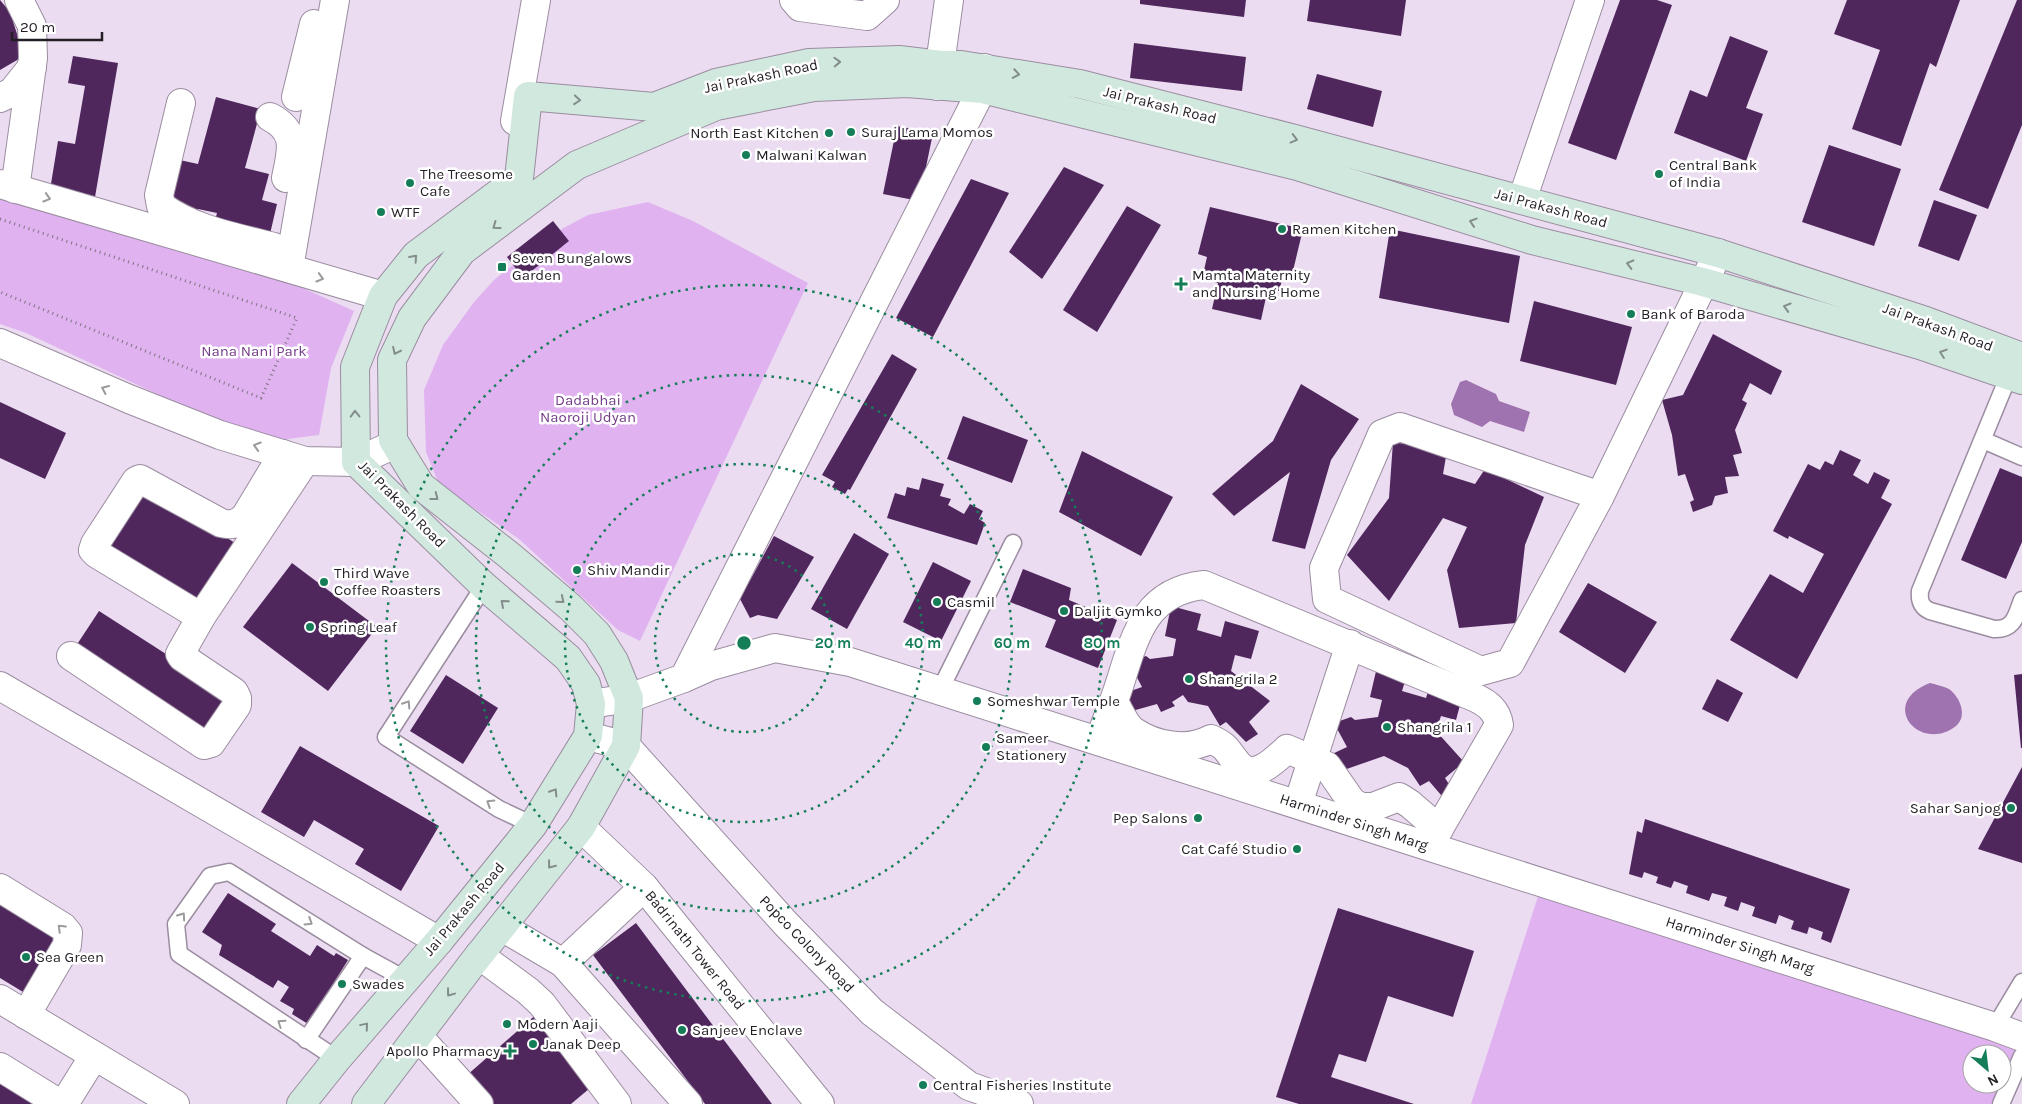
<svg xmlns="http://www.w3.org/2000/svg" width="2022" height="1104" font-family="Karla,sans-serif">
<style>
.green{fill:#e0b2f0}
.water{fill:#9f73af}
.building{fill:#4f275d}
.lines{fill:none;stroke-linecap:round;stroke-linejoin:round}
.service-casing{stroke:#9b8da0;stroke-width:19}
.minor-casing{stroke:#9b8da0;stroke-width:30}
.tertiary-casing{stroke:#9b8da0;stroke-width:30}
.secondary-casing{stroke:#9b8da0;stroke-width:30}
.path{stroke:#7e7582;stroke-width:3;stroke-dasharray:1 4;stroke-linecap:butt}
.service{stroke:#fff;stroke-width:16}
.minor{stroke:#fff;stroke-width:28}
.tertiary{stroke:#fff;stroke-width:28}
.secondary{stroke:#d1e8de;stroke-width:28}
.oneway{stroke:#838d8b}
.oneway2{stroke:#9c9a9d}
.ring{fill:none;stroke:#157e59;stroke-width:2.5;stroke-dasharray:2.5 5}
.poi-dot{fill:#157e59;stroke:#fff;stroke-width:2}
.labels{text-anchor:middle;stroke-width:5;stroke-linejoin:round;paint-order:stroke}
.street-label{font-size:15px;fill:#231e25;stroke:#fff}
.poi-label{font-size:15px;fill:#231e25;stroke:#fff;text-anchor:start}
.park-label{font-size:15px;fill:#743c87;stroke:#fff}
.centre{fill:#157e59;stroke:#fff;stroke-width:2.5}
.ring-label{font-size:15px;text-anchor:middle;font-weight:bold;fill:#157e59;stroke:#fff;stroke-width:5;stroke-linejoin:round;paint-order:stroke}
</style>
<rect width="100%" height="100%" fill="#ebdcf1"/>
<!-- green -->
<g class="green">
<polygon points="0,196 276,276 354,311 331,368 319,435 272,441 187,408 26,333 0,324"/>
<polygon points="648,202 693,221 808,283 640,641 618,630 519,539 439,484 426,452 424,390 443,345 474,302 495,279 513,265 524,277 569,241 560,230 588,215"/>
<polygon points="1541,887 2019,1043 2002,1081 2002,1054 1972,1054 1972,1084 2001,1084 1991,1104 1471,1104"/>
</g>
<!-- water -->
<g class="water">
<polygon points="1466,380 1496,394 1499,401 1530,412 1524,432 1490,421 1482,427 1454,415 1451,404 1460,382"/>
<path d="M1930,683c7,2 13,3 19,6 11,8 19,27 7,37 -36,28 -79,-23 -26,-43z"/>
</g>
<!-- building -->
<g class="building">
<polygon points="0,0 10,12 24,56 0,70"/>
<polygon points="1140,0 1246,0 1244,17 1140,4"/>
<polygon points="1310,0 1406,0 1401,36 1307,21"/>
<polygon points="1620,0 1657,0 1672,5 1616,160 1568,143"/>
<polygon points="1847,0 1960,0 1936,67 1930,63 1901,146 1852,129 1880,50 1834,34"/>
<polygon points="2017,0 2022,0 2022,125 1988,209 1939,190"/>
<polygon points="1730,36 1768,51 1746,108 1763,114 1746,161 1674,133 1690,90 1707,97"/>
<polygon points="1134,43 1246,57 1242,91 1130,78"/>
<polygon points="73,56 118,63 95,197 50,190 58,141 75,144 85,86 68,83"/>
<polygon points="1317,74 1382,91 1373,127 1307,109"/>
<polygon points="216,97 261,109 245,168 269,174 262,200 277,204 270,234 213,228 217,213 198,209 197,216 165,198 175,159 198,164"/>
<polygon points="897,126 933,133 919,201 883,194"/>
<polygon points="1829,145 1901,169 1874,246 1802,222"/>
<polygon points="1064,167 1104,185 1042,279 1009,252"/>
<polygon points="971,179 1009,193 933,337 896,318"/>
<polygon points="1934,200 1977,215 1959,261 1918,246"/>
<polygon points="1127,206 1161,225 1097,332 1063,310"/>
<polygon points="1210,207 1303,229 1292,275 1284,273 1279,291 1268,288 1261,320 1212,309 1218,283 1202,279 1207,257 1198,254"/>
<polygon points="553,221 569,241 523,278 507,257"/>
<polygon points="1390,229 1520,256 1509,323 1379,298"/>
<polygon points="1534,301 1632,327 1616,385 1520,361"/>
<polygon points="1713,334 1782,371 1771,395 1750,383 1742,400 1747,403 1735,430 1742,453 1733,455 1739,476 1725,477 1728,493 1715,496 1712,505 1693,512 1690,502 1694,500 1685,474 1678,476 1672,435 1662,400 1683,395"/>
<polygon points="892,354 917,369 850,490 848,489 845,494 832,487 835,482 822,475"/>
<polygon points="1301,384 1359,419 1331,460 1305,549 1272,541 1290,472 1234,516 1212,494 1273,441"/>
<polygon points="0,402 66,433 45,479 0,458"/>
<polygon points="963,416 1028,440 1012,483 947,459"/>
<polygon points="1393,442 1447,451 1443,474 1475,484 1485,469 1544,497 1525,545 1516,623 1459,628 1447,570 1467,527 1443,518 1389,601 1347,555 1389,498"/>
<polygon points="1840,450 1861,460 1853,475 1868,484 1874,472 1890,480 1881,498 1892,504 1797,679 1730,640 1770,574 1803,593 1824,554 1789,536 1788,539 1773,531 1808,464 1820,470 1825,461 1833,465"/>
<polygon points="1082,451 1173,497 1141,556 1059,512"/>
<polygon points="2000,468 2022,477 2022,542 2006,579 1961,560"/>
<polygon points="922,478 944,484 940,496 951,499 948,505 964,514 970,504 983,511 979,519 985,523 977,545 887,518 895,493 905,496 907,487 919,490"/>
<polygon points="140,482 235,543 193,608 98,546"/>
<polygon points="854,533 889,554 847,629 811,609"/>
<polygon points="774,536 814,557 777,619 758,615 750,618 740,599"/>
<polygon points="933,562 971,581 941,641 903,622"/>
<polygon points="292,563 377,627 328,691 243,627"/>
<polygon points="1023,569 1071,588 1069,600 1117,620 1098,668 1045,647 1056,620 1010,602"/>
<polygon points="1588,583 1657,622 1625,673 1559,632"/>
<polygon points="1171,606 1201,614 1197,630 1221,637 1225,621 1259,631 1251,659 1235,655 1231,671 1270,701 1249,722 1258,734 1246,742 1226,722 1220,726 1208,706 1188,702 1183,695 1172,702 1175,706 1161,712 1157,704 1132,711 1125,693 1142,687 1129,662 1146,656 1150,659 1173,656 1176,639 1165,636"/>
<polygon points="99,611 233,697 208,740 74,649"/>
<polygon points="1377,667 1407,675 1402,691 1426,698 1431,682 1463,694 1456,720 1441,716 1436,731 1464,762 1445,778 1452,789 1441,795 1429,781 1420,786 1408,768 1384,756 1338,772 1330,755 1347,747 1334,723 1351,717 1355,720 1378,717 1382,700 1370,697"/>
<polygon points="2022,674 2022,748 2021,748 2014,675"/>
<polygon points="446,675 498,708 463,764 410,731"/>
<polygon points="1717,679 1743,693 1728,722 1702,709"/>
<polygon points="300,746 439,826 401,891 355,864 364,849 314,820 304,837 261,812"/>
<polygon points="2022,767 2022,863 1978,849"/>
<polygon points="1645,819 1850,889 1831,943 1821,939 1823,932 1809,927 1807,934 1791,929 1794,921 1779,915 1776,924 1752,916 1755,907 1741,902 1738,911 1724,906 1727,897 1712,893 1709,901 1686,893 1688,886 1674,881 1671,888 1656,883 1658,877 1644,872 1642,878 1629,874 1637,831 1642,833"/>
<polygon points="228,893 276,924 271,931 310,956 317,945 334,956 336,953 348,960 308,1024 292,1014 294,1009 280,1001 289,987 278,980 273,988 219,955 222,945 202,932"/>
<polygon points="0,896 66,936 28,995 0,978"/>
<polygon points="1338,908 1474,951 1453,1017 1388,996 1366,1062 1339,1054 1331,1077 1414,1104 1299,1104 1276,1097"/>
<polygon points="636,923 772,1104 705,1104 593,955"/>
<polygon points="539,1012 596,1083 571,1104 488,1104 466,1076"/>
<polygon points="0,1077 41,1104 0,1104"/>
</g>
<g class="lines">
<!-- service casing -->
<g class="service-casing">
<g id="service">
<path d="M2009,375l-89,216c-1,10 1,16 10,20l64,18c20,1 22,-13 28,-29"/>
<polyline points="1983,440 2022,457"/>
<polyline points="484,586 386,737 499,809 533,825"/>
<polyline points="940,690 1013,543"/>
<polyline points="1995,1027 2022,982"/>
<polyline points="306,1040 363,956"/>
<polyline points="337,1059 179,954 176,924 210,876 229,872 363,956 405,979"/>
<polyline points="2001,1104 2022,1056"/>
</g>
</g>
<!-- minor casing -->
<g class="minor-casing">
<g id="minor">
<polyline points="794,0 800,7 867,16 885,0"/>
<polyline points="937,86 949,0"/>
<polyline points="296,97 314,24"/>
<polyline points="0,98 12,92 32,67"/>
<path d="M181,103l-22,92 2,11c33,24 74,31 113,41"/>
<path d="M270,117c29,15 21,35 16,61"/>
<polyline points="515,121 536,0"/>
<polyline points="15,189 33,58 32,26 19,0"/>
<polyline points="1522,200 1590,0"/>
<polyline points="289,268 335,0"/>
<polyline points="1600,496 1400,427 1382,434 1324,568 1327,599 1481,671 1510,663 1600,496 1718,253"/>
<path d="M201,617l-104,-63 -4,-4 2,-6 41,-63 4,-2 81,44c11,3 15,1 24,-6l38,-63"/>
<polyline points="71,656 204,745 211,743 237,705 237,698 234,692 182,657 180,654 201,617 305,461"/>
<polyline points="684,678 982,89 985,68"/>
<polyline points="0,686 439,941"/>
<path d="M1114,702c5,8 11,23 19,29 22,15 54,21 78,8 17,8 15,11 26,24 16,20 37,-2 50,-14l40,17 25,36 9,5h12l26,-10 11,7 29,25"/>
<polyline points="591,704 629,698 684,678 711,666 775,648 850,662 1995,1027 2022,1037"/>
<polyline points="588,736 626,746 786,924 872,1012 969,1086 1019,1104"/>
<path d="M1099,741c7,-19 15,-39 21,-58 15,-48 26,-92 84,-98l270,112c13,6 23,13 25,28l-70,121"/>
<polyline points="1298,804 1350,644"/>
<polyline points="644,887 563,963 688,1104"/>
<polyline points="0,888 63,927 68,933 67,945 26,1015"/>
<polyline points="502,927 563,963"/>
<polyline points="479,955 528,991 542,1004 617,1104"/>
<polyline points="0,999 175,1104"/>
<polyline points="418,1036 479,1104"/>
<polyline points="0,1067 60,1104"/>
<polyline points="64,1104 94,1056"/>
</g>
</g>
<!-- tertiary casing -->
<g class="tertiary-casing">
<g id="tertiary">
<polyline points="0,184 383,296"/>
<polyline points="0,343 129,399 220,435 305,461 356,462 395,444"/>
<polyline points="581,827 644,887 820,1104"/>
</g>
</g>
<!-- secondary casing -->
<g class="secondary-casing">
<g id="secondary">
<polyline points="301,1104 337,1059 439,941 533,825 588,736 591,704 586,684 568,658 484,586 356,462 355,367 383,296 416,255 519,178 528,96 654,107 716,83 809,63 899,60 941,65 961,65 1080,84 1295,139 1718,253 1926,321 2022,357"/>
<polyline points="366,1104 472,964 581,827 626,746 629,698 614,661 597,634 570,607 510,556 421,486 393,440 392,360 412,318 462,251 577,165 716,106 814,87 907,83 982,89 1297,166 1532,240 1703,282 1920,345 2022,380"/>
</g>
</g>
<!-- path -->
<polyline class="path" points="0,219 297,318 261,398 0,292"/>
<!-- service -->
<use href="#service" class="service"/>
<!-- minor -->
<use href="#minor" class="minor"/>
<!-- tertiary -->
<use href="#tertiary" class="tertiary"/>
<!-- secondary -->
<use href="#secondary" class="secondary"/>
</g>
<!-- one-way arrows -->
<defs><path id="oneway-chevron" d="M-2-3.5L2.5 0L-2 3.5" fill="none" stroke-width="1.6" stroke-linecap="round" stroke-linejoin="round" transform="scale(1.25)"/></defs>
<g class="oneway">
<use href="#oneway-chevron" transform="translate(837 62) rotate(-2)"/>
<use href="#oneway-chevron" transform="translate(1016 74) rotate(10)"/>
<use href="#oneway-chevron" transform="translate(577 100) rotate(5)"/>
<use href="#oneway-chevron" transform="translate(1294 139) rotate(15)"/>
<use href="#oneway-chevron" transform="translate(1473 222) rotate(-162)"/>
<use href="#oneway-chevron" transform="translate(496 226) rotate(144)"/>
<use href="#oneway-chevron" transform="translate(414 258) rotate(-48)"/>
<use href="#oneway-chevron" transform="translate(1630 264) rotate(-166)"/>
<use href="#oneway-chevron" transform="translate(1787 307) rotate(-164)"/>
<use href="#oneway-chevron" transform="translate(396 351) rotate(115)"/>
<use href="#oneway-chevron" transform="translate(1943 353) rotate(-161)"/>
<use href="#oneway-chevron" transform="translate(355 414) rotate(-91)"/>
<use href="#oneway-chevron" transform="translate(435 497) rotate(38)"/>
<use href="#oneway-chevron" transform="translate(561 600) rotate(40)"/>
<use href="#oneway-chevron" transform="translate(504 603) rotate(-139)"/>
<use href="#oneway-chevron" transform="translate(554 792) rotate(-58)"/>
<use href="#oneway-chevron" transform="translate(551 865) rotate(128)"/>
<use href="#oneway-chevron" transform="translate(450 993) rotate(127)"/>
<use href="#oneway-chevron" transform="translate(365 1026) rotate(-50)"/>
</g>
<g class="oneway2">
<use href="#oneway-chevron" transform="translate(47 198) rotate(16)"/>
<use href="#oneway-chevron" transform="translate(320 278) rotate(16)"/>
<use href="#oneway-chevron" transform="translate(105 389) rotate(-156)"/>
<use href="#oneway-chevron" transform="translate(257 446) rotate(-163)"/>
<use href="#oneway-chevron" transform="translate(407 704) rotate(-57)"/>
<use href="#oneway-chevron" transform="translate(490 803) rotate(-148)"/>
<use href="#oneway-chevron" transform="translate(182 916) rotate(-55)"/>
<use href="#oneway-chevron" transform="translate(309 922) rotate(32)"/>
<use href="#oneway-chevron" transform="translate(61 928) rotate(-136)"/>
<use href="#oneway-chevron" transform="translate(281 1023) rotate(-146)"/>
</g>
<!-- distance rings -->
<g class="ring">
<circle cx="744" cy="643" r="89"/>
<circle cx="744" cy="643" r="179"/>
<circle cx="744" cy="643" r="268"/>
<circle cx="744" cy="643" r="358"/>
</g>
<!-- markers -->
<g class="poi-dot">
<circle cx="851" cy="132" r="5"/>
<circle cx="829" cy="133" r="5"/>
<circle cx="746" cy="155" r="5"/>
<circle cx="1659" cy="174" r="5"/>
<circle cx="410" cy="183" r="5"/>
<circle cx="381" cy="212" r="5"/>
<circle cx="1282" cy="229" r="5"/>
<rect x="497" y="262" width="10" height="10" rx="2.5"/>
<path d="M1178.5 276.5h5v5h5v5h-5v5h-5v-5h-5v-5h5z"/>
<circle cx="1631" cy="314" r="5"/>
<circle cx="577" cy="570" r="5"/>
<circle cx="324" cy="582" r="5"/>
<circle cx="937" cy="602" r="5"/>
<circle cx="1064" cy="611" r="5"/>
<circle cx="310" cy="627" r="5"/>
<circle cx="1189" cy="679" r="5"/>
<circle cx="977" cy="701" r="5"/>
<circle cx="1387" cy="727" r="5"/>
<circle cx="986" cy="747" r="5"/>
<circle cx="2011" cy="808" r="5"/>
<circle cx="1198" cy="818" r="5"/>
<circle cx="1297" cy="849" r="5"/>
<circle cx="26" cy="957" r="5"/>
<circle cx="342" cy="984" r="5"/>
<circle cx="507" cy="1024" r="5"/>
<circle cx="682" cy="1030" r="5"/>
<circle cx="533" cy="1044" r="5"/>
<path d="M507.5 1043.5h5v5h5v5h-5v5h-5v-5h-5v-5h5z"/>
<circle cx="923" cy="1085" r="5"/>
</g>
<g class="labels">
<!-- street labels -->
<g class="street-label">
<text transform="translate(761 76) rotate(-12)" y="5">Jai Prakash Road</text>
<text transform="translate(1160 105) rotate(14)" y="5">Jai Prakash Road</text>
<text transform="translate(1551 208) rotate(15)" y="5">Jai Prakash Road</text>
<text transform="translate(1938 327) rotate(20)" y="5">Jai Prakash Road</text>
<text transform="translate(402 504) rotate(45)" y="5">Jai Prakash Road</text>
<text transform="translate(1354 822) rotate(18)" y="5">Harminder Singh Marg</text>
<text transform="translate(464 909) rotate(-50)" y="5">Jai Prakash Road</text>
<text transform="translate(807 944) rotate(46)" y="5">Popco Colony Road</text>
<text transform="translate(1740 945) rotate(18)" y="5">Harminder Singh Marg</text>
<text transform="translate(695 950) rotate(51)" y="5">Badrinath Tower Road</text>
</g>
<!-- poi labels -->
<g class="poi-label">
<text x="861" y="137">Suraj Lama Momos</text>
<text x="819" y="138" text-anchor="end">North East Kitchen</text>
<text x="756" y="160">Malwani Kalwan</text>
<text x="1669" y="170">Central Bank<tspan x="1669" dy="17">of India</tspan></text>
<text x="420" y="179">The Treesome<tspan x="420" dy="17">Cafe</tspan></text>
<text x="391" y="217">WTF</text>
<text x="1292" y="234">Ramen Kitchen</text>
<text x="512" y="263">Seven Bungalows<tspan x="512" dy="17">Garden</tspan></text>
<text x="1192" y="280">Mamta Maternity<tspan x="1192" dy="17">and Nursing Home</tspan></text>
<text x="1641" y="319">Bank of Baroda</text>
<text x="587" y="575">Shiv Mandir</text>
<text x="334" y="578">Third Wave<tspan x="334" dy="17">Coffee Roasters</tspan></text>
<text x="947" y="607">Casmil</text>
<text x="1074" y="616">Daljit Gymko</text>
<text x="320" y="632">Spring Leaf</text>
<text x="1199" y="684">Shangrila 2</text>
<text x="987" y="706">Someshwar Temple</text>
<text x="1397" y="732">Shangrila 1</text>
<text x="996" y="743">Sameer<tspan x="996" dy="17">Stationery</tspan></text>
<text x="2001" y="813" text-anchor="end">Sahar Sanjog</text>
<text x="1188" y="823" text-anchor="end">Pep Salons</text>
<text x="1287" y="854" text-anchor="end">Cat Café Studio</text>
<text x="36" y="962">Sea Green</text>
<text x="352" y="989">Swades</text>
<text x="517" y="1029">Modern Aaji</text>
<text x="692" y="1035">Sanjeev Enclave</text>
<text x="543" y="1049">Janak Deep</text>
<text x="500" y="1056" text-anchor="end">Apollo Pharmacy</text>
<text x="933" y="1090">Central Fisheries Institute</text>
</g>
<!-- park labels -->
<g class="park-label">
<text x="254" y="356">Nana Nani Park</text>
<text x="588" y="405">Dadabhai<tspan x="588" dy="17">Naoroji Udyan</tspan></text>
</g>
</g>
<circle cx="744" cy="643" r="8" class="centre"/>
<g class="ring-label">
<text x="833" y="648">20 m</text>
<text x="923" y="648">40 m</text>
<text x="1012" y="648">60 m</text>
<text x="1102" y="648">80 m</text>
</g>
<!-- north arrow -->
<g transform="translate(1987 1069) rotate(152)"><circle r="24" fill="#ffffff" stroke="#a7a5a8"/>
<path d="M0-4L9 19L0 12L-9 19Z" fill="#157e59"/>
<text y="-8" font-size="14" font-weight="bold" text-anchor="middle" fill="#231e25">N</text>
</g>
<!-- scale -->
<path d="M12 32v8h90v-8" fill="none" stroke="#231e25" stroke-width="2.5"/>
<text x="20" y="32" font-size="15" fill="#231e25" stroke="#ffffff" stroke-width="4" paint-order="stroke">20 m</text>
</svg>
